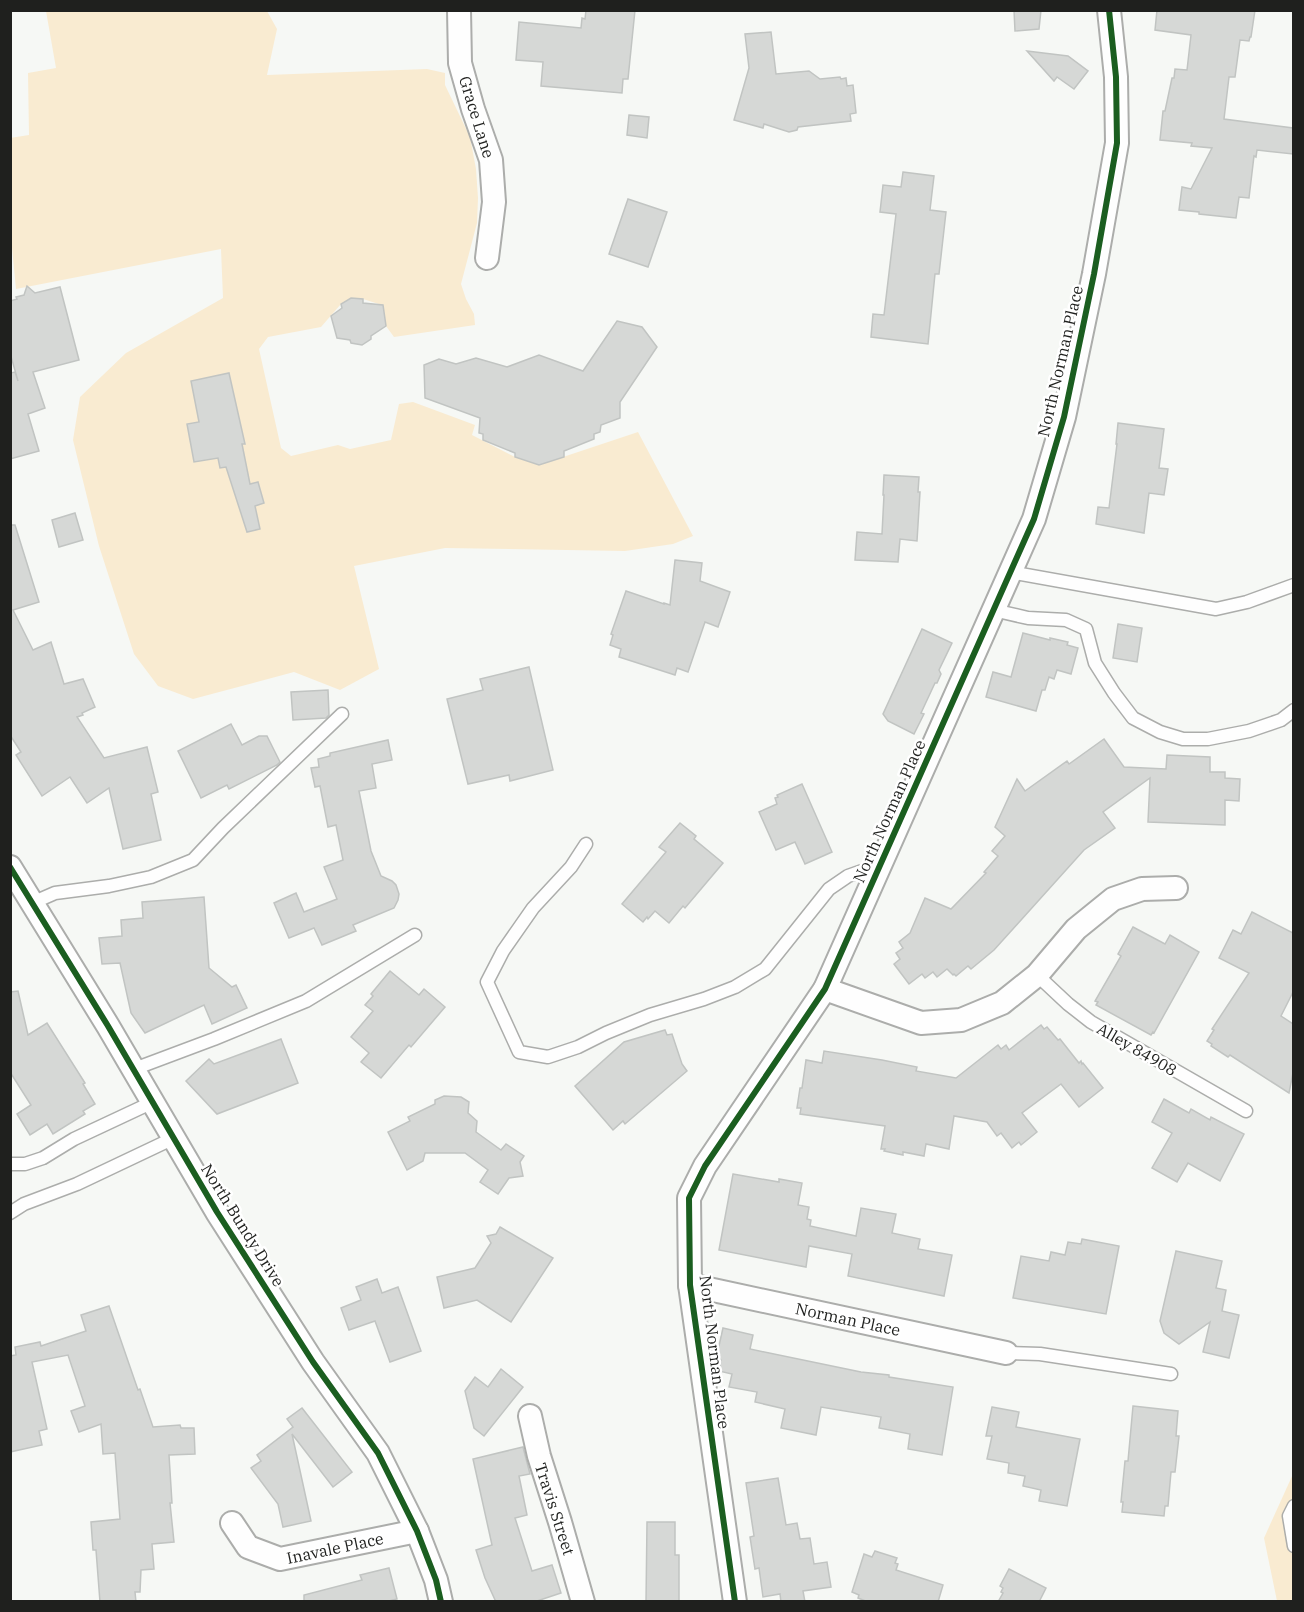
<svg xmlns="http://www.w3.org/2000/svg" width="1304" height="1612" font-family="'IBM Plex Serif',serif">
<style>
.green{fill:#f9ebd1}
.building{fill:#d6d8d6;stroke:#c1c4c2;stroke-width:1.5}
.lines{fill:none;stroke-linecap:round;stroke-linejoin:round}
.lane-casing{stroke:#acadab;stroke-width:15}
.street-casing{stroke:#acadab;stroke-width:26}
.lane{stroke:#fefefe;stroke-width:12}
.street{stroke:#fefefe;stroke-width:22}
.cycleway-casing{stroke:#fff;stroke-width:10}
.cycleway{stroke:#1b5e20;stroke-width:6}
.labels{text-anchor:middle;stroke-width:5;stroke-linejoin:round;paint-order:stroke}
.street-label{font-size:16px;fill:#1f201e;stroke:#fff}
</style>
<rect width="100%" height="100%" fill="#f6f8f5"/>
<!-- green -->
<g class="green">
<polygon points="46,11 267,11 277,29 267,75 427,69 445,73 445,85 470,137 476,169 478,198 477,223 461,284 466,299 474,314 475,325 394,337 386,326 382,305 363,299 351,298 341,304 321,327 268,337 259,349 281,448 291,456 338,445 350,449 391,440 399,404 413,402 475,425 472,435 515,457 539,465 638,432 693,536 673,544 625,551 445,548 354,566 379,669 340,690 294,672 193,699 158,686 134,654 99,546 73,440 80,397 126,353 223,298 221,249 16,289 10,227 10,138 29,135 28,73 56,68"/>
<polygon points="1293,1474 1293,1601 1277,1601 1264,1538"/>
</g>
<!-- building -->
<g class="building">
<polygon points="586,10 635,10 628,79 623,79 622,93 541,86 543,62 516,60 519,22 581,28 582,18 585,19"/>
<polygon points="1014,10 1041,10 1039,29 1015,31"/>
<polygon points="1157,10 1255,10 1251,37 1250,37 1249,41 1240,40 1235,77 1229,77 1224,119 1293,128 1293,154 1257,150 1256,157 1254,156 1249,198 1239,197 1236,218 1199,214 1199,212 1179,210 1182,187 1191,189 1212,148 1191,146 1192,143 1160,140 1163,111 1165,111 1172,78 1174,78 1175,69 1187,70 1191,35 1155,30"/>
<polygon points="771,32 776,74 809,71 820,79 840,77 841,79 846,78 847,86 853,85 856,113 850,114 851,121 798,127 797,130 789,132 764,124 763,128 734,120 749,68 745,34"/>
<polygon points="1027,51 1068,56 1088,71 1074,89 1057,77 1054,81"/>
<polygon points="629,115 649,117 647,138 627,135"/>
<polygon points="903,172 934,176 930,210 946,212 939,274 935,274 928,344 871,337 873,314 884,315 896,214 880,212 883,185 901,187"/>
<polygon points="628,199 667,212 648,267 609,254"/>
<polygon points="27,286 35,293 60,287 79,360 33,372 45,408 28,414 39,451 10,459 10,373 15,372 18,381 10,353 10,301 17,299 16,297 24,295"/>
<polygon points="351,298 363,299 363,303 383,305 386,326 371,336 371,339 362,345 351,343 350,340 337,338 331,316 342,308 341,304"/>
<polygon points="617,321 642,327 657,347 620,402 620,418 601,425 600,432 594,434 594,439 564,451 564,457 539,465 515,457 515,453 483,440 483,434 479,433 480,418 425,398 424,365 439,359 456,364 476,358 507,367 539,355 583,371"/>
<polygon points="229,373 245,444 242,444 250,484 258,482 264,503 255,506 260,529 247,532 226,467 220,468 218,458 194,462 187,424 199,422 191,381"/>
<polygon points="1118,423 1164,429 1159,468 1168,469 1164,495 1149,493 1144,533 1096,524 1098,507 1109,508 1117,444 1116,444"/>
<polygon points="884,475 919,477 918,492 920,492 917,541 900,539 898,562 855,560 857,532 882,534 884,495 883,495"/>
<polygon points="75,513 83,540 59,547 52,520"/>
<polygon points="10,525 15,525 39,602 13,610 33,650 51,642 64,684 83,679 95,707 82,713 83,715 77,717 104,758 147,747 158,792 151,794 161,840 123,849 109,788 87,803 70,777 42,796 16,755 21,752 10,735"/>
<polygon points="675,560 702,563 700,581 730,592 718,627 705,622 688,672 677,668 675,675 619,657 621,649 610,645 613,635 611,634 626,591 664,604 664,603 670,605"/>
<polygon points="1118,624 1142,628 1137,662 1113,658"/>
<polygon points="922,629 952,643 939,670 941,674 937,683 935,683 921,713 924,714 914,734 888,721 883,714"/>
<polygon points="1023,633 1050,640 1050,638 1068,642 1067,645 1078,648 1071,674 1057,670 1054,679 1049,677 1045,690 1042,690 1036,711 986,697 993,672 1011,677"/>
<polygon points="529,667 553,770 510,781 509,775 468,784 447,699 483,690 480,679"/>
<polygon points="328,690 329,715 326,718 293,720 291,692"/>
<polygon points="231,724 242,745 259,736 267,736 280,762 277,765 229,789 227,785 201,798 178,751"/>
<polygon points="1104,739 1124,767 1166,769 1167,755 1210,757 1210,772 1225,772 1225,778 1240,779 1239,801 1225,800 1225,825 1148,822 1150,778 1103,812 1115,828 1084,850 994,950 971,969 968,966 956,976 954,974 953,975 947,969 937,977 933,972 925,978 922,974 909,984 894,964 900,959 896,953 903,948 899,942 910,933 925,898 951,909 986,873 984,872 998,856 992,851 1005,836 995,827 1017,779 1025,791 1067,761 1069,764"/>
<polygon points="388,740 392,760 372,764 376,788 359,791 371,851 381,876 392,881 396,885 399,894 398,900 394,908 353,925 356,931 322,945 314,928 289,938 274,903 296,893 304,912 337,899 324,867 343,860 336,825 328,827 320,786 315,787 311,768 319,767 318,759 330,756 330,753"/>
<polygon points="802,784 832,852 805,864 795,842 776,850 759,812 777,804 775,798 778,797 777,795"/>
<polygon points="680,823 696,836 694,839 723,863 685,908 683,906 669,923 655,911 648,919 647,917 643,922 622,904 666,852 659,847"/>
<polygon points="204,897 209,968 232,987 236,985 247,1008 212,1024 204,1005 145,1033 131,1013 120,963 102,964 99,938 122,936 121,920 143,918 142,902"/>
<polygon points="1252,912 1293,933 1293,992 1281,1016 1293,1024 1293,1073 1289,1093 1230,1055 1228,1057 1211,1046 1212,1044 1207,1041 1214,1030 1212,1029 1249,973 1219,958 1233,930 1241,934"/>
<polygon points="1133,927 1165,944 1170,935 1199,952 1154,1033 1153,1032 1151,1035 1096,1005 1098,1002 1095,1001 1121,956 1118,954"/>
<polygon points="390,971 419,995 424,989 445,1007 411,1047 409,1045 381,1078 361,1062 369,1053 351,1037 373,1011 365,1005 373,996 371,994"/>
<polygon points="18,991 28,1035 47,1023 85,1083 83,1084 95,1104 83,1111 85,1114 53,1134 47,1124 30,1135 17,1114 31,1105 10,1072 10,992"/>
<polygon points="1041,1025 1044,1029 1047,1027 1058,1040 1060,1039 1079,1063 1081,1061 1082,1064 1083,1063 1103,1088 1079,1107 1061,1084 1022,1113 1037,1132 1021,1145 1019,1142 1012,1148 1001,1133 997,1136 987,1122 954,1116 949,1149 926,1144 924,1156 903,1152 903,1155 884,1151 885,1149 881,1149 885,1126 800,1114 801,1108 797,1108 800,1088 802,1088 806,1060 822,1063 824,1051 882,1060 917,1067 916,1071 956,1078 998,1045 1001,1049 1006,1045 1009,1050"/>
<polygon points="665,1030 667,1035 672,1034 682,1064 687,1071 625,1124 623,1121 613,1130 575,1086 624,1042"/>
<polygon points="281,1039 298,1083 217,1114 186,1081 209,1059 214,1064"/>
<polygon points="444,1096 461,1097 469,1102 468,1113 477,1121 476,1132 501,1150 506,1144 524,1156 520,1162 523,1176 509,1178 498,1194 480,1182 488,1170 465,1153 425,1153 423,1161 407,1170 388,1132 410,1121 408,1117 435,1104 435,1100"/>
<polygon points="1164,1099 1189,1113 1191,1109 1210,1120 1211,1117 1244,1134 1220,1181 1188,1163 1177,1182 1152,1168 1172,1133 1152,1122"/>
<polygon points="733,1174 779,1182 779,1179 802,1183 798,1205 809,1207 807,1219 811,1220 810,1226 856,1236 861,1208 896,1214 892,1233 920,1239 918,1249 952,1255 944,1296 848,1276 852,1254 809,1246 806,1267 719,1250"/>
<polygon points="500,1227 553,1258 511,1322 477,1300 444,1308 437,1277 475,1268 491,1243 487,1236 496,1234"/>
<polygon points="1082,1239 1119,1246 1106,1314 1013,1298 1021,1256 1049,1261 1051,1252 1065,1255 1068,1242 1081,1244"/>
<polygon points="1176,1251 1222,1261 1216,1288 1226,1290 1222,1311 1239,1315 1229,1358 1203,1352 1210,1322 1179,1344 1164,1333 1160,1321"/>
<polygon points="377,1279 382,1293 398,1287 421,1351 390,1362 375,1321 349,1330 341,1308 361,1300 356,1287"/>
<polygon points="109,1306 138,1390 140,1389 153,1427 180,1425 181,1428 194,1428 195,1454 169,1455 172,1503 170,1503 174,1542 152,1544 154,1569 141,1570 140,1592 135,1592 136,1602 100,1602 96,1550 93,1550 91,1522 120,1519 115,1453 103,1454 101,1424 79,1432 71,1411 85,1406 68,1355 32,1362 47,1429 39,1431 42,1445 10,1452 10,1356 16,1355 15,1347 40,1342 41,1346 86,1331 81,1315"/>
<polygon points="723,1328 753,1335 750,1349 861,1372 889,1375 889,1377 953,1387 942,1455 908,1449 910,1434 879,1428 881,1417 821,1407 816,1435 781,1428 785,1409 755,1402 757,1392 729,1387 732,1374 719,1371 721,1360 716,1359"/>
<polygon points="501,1369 523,1387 484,1436 474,1428 465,1391 475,1377 488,1387"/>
<polygon points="1133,1406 1178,1411 1176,1436 1179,1436 1175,1472 1171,1472 1168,1506 1165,1506 1164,1516 1122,1512 1123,1502 1121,1502 1125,1461 1128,1461"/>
<polygon points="992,1407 1019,1412 1016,1427 1080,1439 1067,1506 1039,1501 1041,1490 1023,1486 1025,1476 1008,1473 1009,1463 987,1459 992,1436 986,1436"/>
<polygon points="302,1408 352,1472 333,1487 292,1434 311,1521 283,1527 278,1504 251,1468 261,1461 257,1455 293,1427 287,1419"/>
<polygon points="523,1447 530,1474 519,1476 527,1515 515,1518 532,1571 552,1565 561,1593 534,1602 496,1602 485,1578 476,1550 492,1545 473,1459"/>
<polygon points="778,1478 786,1525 797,1523 800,1539 810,1538 814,1564 827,1562 831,1587 803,1591 805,1602 781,1602 780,1594 763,1597 759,1568 755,1569 750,1537 754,1536 746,1483"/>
<polygon points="647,1522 675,1522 675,1555 679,1555 679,1602 646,1602"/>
<polygon points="875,1551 897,1558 895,1563 898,1564 896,1570 943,1585 938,1602 868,1602 858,1598 859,1595 852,1592 864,1554 872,1557"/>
<polygon points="389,1568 397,1599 385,1602 304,1602 304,1595 362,1580 360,1575"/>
<polygon points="1009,1569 1046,1588 1039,1602 998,1602 1003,1593 1001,1592 1003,1588 1000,1586"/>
</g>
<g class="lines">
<!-- lane casing -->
<g class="lane-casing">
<g id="lane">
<polyline points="1010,572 1216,609 1247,602 1294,585"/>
<polyline points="993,610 1028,618 1066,620 1086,629 1095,663 1114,693 1133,718 1160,732 1183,739 1208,739 1249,731 1281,720 1294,710"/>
<polyline points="586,844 571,867 533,908 503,951 487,982 519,1052 548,1057 578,1047 606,1033 650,1015 704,999 735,987 765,969 829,889 848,876 879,865"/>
<polyline points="32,903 55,893 109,886 151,877 193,860 223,828 342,714"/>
<polyline points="1037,975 1068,1004 1091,1022 1246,1111"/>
<polyline points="134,1069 214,1039 306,1001 415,935"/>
<polyline points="10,1164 25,1164 43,1158 74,1139 153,1102"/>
<polyline points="10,1213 24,1204 77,1184 174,1138"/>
<polyline points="1006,1353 1040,1354 1171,1374"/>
<polyline points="1294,1506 1289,1516 1294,1546"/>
</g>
</g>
<!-- street casing -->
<g class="street-casing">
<g id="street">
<polyline points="459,10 460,63 473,109 491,160 494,202 487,258"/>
<polyline points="10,867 108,1026 217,1212 313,1362 378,1453 417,1531 436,1580 441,1602"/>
<polyline points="825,989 921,1023 961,1020 1002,1003 1037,975 1076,929 1113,899 1142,889 1176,888"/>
<polyline points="690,1285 1006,1353"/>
<polyline points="530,1416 539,1456 560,1522 583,1602"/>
<polyline points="232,1523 248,1547 280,1559 417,1531"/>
<polyline points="735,1602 690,1285 689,1198 705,1166 825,989 1034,519 1064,417 1094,274 1117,143 1116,77 1109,10"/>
</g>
</g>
<!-- lane -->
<use href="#lane" class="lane"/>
<!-- street -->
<use href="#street" class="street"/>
<!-- cycleway casing -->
<g class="cycleway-casing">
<g id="cycleway">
<polyline points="10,867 108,1026 217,1212 313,1362 378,1453 417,1531 436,1580 441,1602"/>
<polyline points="735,1602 690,1285 689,1198 705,1166 825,989 1034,519 1064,417 1094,274 1117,143 1116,77 1109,10"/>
</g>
</g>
<!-- cycleway -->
<use href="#cycleway" class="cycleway"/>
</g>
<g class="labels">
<!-- street labels -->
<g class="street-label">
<text transform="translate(477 117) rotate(73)" y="6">Grace Lane</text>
<text transform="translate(1060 361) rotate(-77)" y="6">North Norman Place</text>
<text transform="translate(889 811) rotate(-66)" y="6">North Norman Place</text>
<text transform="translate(1137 1049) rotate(30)" y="6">Alley 84908</text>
<text transform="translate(243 1225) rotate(58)" y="6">North Bundy Drive</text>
<text transform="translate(848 1319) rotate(12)" y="6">Norman Place</text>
<text transform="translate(715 1352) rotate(83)" y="6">North Norman Place</text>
<text transform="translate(555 1509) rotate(72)" y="6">Travis Street</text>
<text transform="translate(335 1548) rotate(-12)" y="6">Inavale Place</text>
</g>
</g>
<!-- border -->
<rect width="1304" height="1612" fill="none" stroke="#1f201e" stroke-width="24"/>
</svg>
